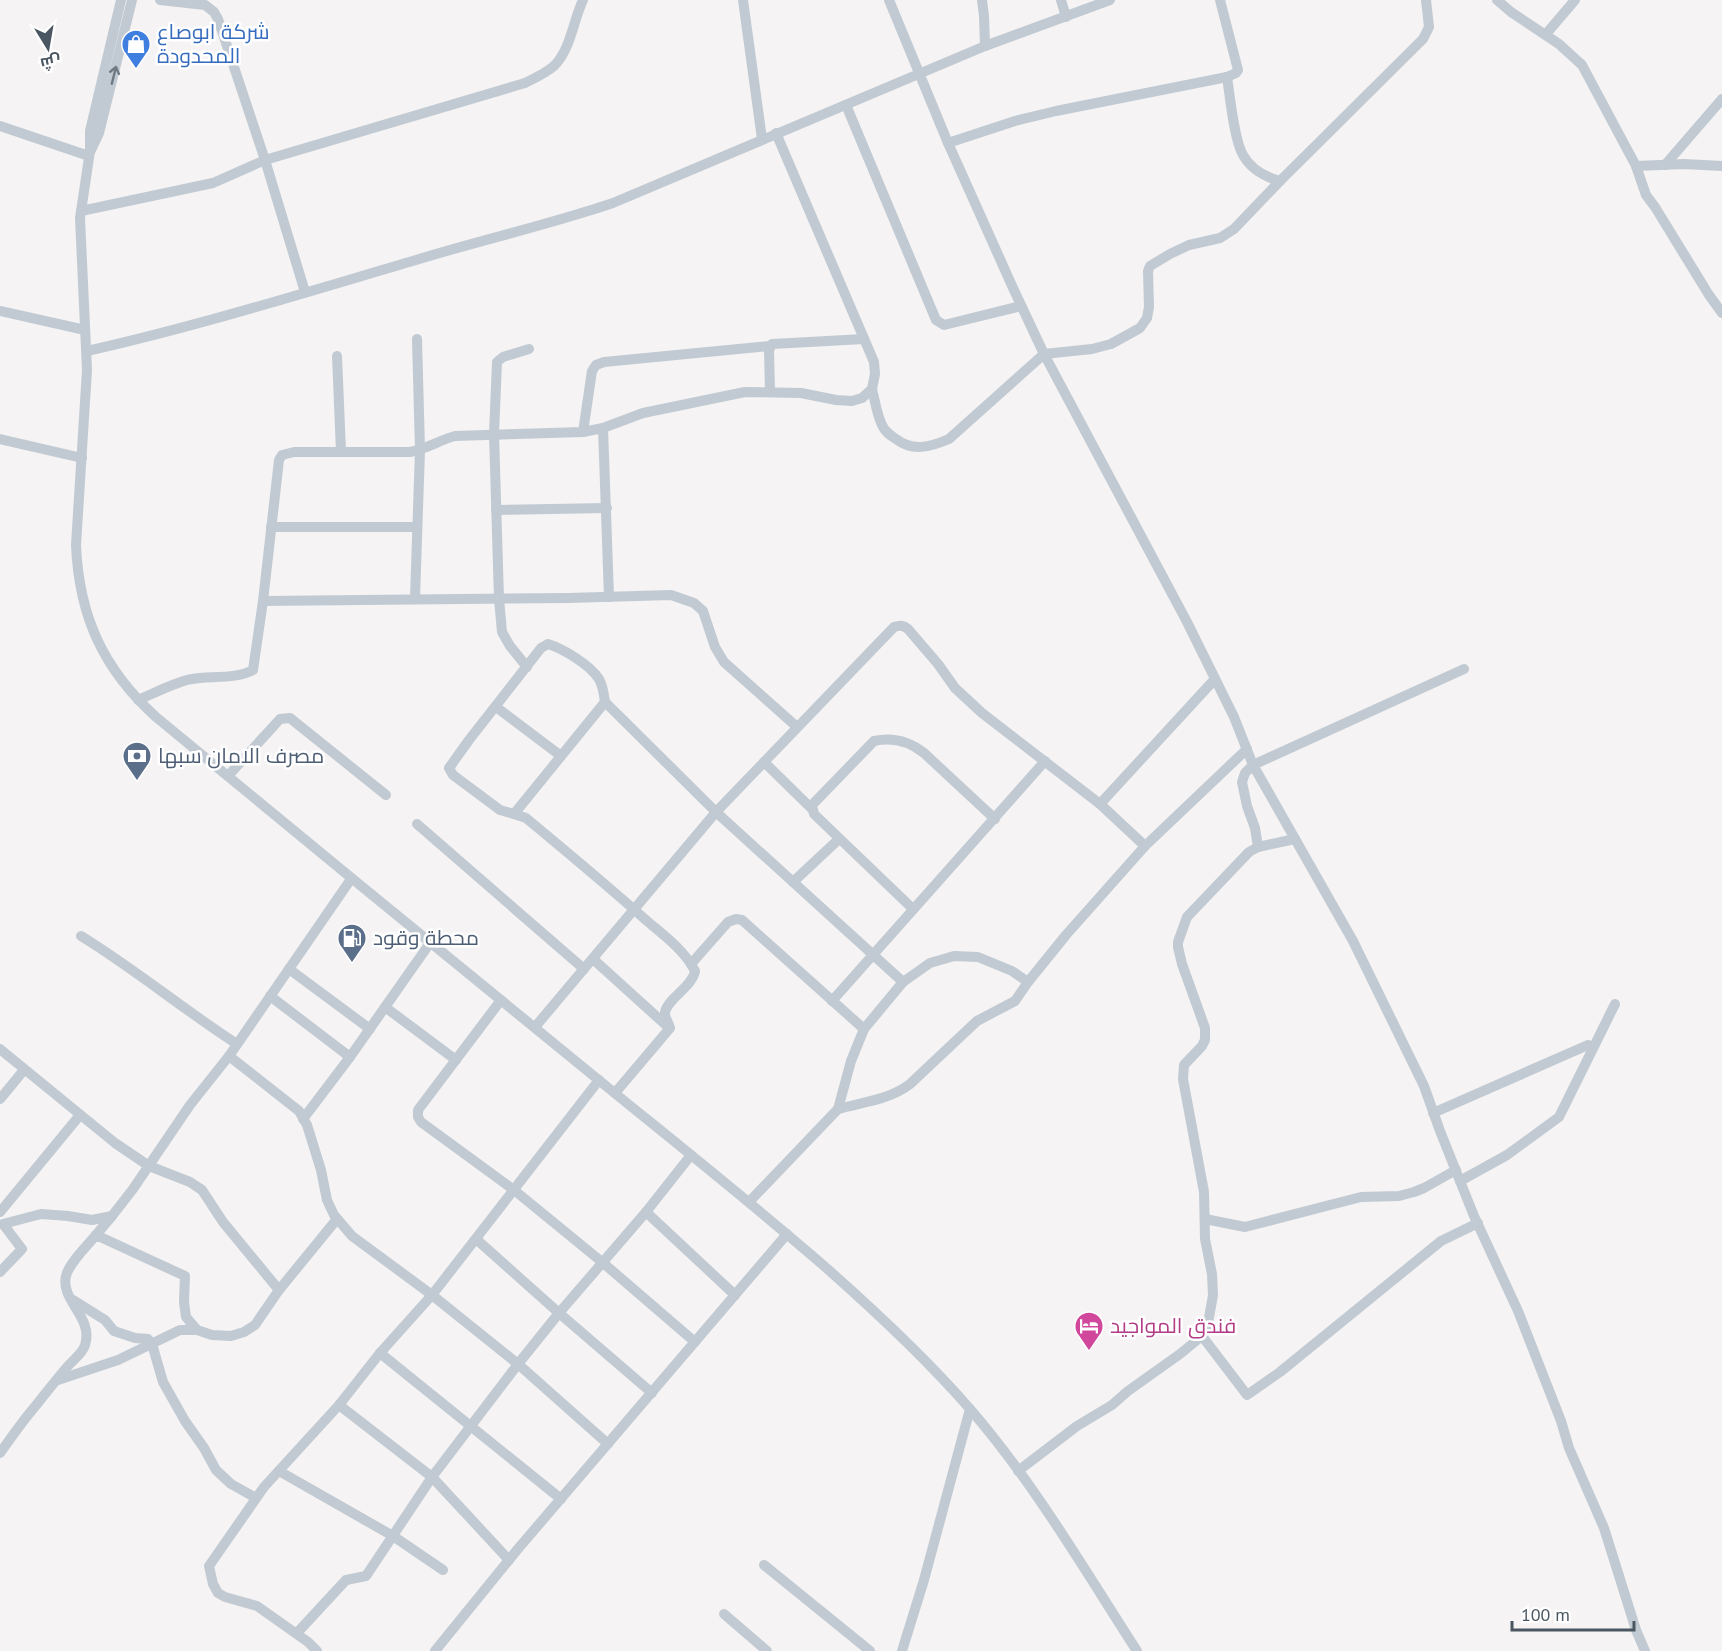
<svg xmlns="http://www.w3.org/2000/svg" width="1722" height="1651" font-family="'PT Sans',Cairo,sans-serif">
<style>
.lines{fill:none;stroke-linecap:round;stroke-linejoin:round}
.minor{stroke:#c1cad2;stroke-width:10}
.oneway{stroke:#6e7983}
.labels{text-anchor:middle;stroke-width:5;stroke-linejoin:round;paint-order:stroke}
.shop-label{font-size:21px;fill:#366cbe;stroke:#fff;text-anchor:start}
.service-label{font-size:21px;fill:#4e5e75;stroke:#fff;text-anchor:start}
.hotel-label{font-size:21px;fill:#b23c85;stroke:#fff;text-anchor:start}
</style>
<rect width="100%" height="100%" fill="#f5f3f3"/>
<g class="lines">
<!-- minor -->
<g class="minor">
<path d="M121,0l-31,131v20l-10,67 7,152 -11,175c3,71 27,124 80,172 153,127 307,252 461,378 69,56 139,112 206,170 51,45 102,92 147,144 64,74 114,160 167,242"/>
<polyline points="160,0 205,5 214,12 218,19 265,160 305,292"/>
<polyline points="743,0 762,139"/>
<polyline points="889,0 948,143 1013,288 1044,354 1187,622 1234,717 1253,765 1245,773 1242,782 1247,806 1255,828 1258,847 1249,852 1187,917 1178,942 1178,947 1182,964 1205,1028 1205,1040 1202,1046 1184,1065 1183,1079 1204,1192 1205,1239 1212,1274 1213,1295 1207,1329 1202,1336 1180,1354 1128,1391 1112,1405 1077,1426 1018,1471"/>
<polyline points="982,0 984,16 985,46"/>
<polyline points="1061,0 1066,17"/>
<polyline points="1497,0 1511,12 1559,44 1582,65 1636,166 1646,195 1655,207 1709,295 1722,313"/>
<polyline points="1546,34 1575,0"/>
<path d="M1227,77c3,19 7,63 16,78 8,14 22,22 37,26l143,-142 6,-12 -3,-27"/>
<polyline points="846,105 936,320 944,325 1021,306"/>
<polyline points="0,126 89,156"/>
<polyline points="948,143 1015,121 1056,111 1227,77 1236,73 1238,70 1220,0"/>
<polyline points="91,150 99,133 132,0"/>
<polyline points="1665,165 1722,99"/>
<polyline points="1636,166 1684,164 1722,166"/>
<path d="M81,211l132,-28 52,-23 260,-77c10,-5 21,-10 29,-17 17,-17 19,-45 29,-66"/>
<polyline points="0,311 85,330"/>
<path d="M87,351c111,-25 220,-59 329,-91 65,-20 132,-35 197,-57l372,-157 125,-46"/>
<polyline points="337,356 341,452"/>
<path d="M872,389c3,12 5,26 10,36 3,7 8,10 14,14 17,13 34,8 53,0l95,-85 48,-5 19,-5 29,-16 7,-10 2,-11 -1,-36 2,-5 20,-12 19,-9 31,-7 14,-9 46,-48"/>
<polyline points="770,392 769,350 772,344 864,339"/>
<polyline points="603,428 609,597"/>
<polyline points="583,432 592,371 596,365 604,362 770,346"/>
<polyline points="0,439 82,458"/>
<polyline points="496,510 607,508"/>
<polyline points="271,527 417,527"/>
<polyline points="415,598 420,450 417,339"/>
<polyline points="263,601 568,598 671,595 694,603 703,611 715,647 724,662 797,727"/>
<polyline points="527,667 510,646 502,632 499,599 494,434 497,362 503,357 529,349"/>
<polyline points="1464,669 1253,765 1353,941 1424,1086 1440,1131 1474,1216 1518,1311 1561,1421 1569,1448 1604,1528 1636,1630 1645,1651"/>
<path d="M138,700c15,-6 39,-19 54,-21 17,-3 46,0 61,-9l10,-69 16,-141 3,-5 12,-3h116c16,-3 30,-12 45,-16l128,-4 20,-4 40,-15 102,-21 56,1 35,7 16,1 10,-3 10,-9 3,-15 -1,-12 -98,-229"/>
<path d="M605,702l-91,112 12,4c41,34 82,68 121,103 17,14 38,30 48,50 -2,16 -32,30 -30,44 1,5 4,8 5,13l-55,65"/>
<polyline points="496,707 561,756"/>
<polyline points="764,762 812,809"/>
<polyline points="228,776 280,719 290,718 386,795"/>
<polyline points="1100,804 1215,679"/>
<path d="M514,814l-14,-4 -47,-35 -4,-7 20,-28 72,-92 7,-4c16,5 42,21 51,35 4,7 5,15 6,23l111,110 187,170"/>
<polyline points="417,824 584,969"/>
<polyline points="1258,847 1295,839"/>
<polyline points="793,882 839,839"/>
<path d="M913,909l-99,-95 -2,-9 62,-64c18,-4 35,0 50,12l71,66"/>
<path d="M81,936c54,33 103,74 156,108"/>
<polyline points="593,959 667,1026"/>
<polyline points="691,964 728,922 736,919 742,920 864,1029"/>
<polyline points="289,969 370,1029"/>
<polyline points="270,996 350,1057 430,943"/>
<polyline points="501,1000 418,1110 418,1117 421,1122 514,1190 602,1262 695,1342"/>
<polyline points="832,1001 1045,761"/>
<polyline points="385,1007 456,1060"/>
<path d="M535,1027l181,-215 178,-185c6,-2 9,-2 14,2l30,35 17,24 27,25 118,91 45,42"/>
<polyline points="0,1049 115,1143 149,1166 190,1182 202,1190 223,1222 279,1290"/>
<polyline points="229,1056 299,1111 307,1125 321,1170 327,1200 334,1215 352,1236 432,1295 518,1364 608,1444"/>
<polyline points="0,1099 24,1070"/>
<path d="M838,1109c25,-7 51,-9 72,-25l67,-63 38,-20 13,-19 38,-47 79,-89 102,-97"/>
<polyline points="1433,1113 1588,1045"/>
<polyline points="303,1119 350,1057"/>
<polyline points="1460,1181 1507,1155 1559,1117 1615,1004"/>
<polyline points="749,1202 838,1109 851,1061 864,1029 903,982 930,963 954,956 978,957 1012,971 1028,982"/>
<polyline points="0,1212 80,1115"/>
<polyline points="646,1212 735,1295"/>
<polyline points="1205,1219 1245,1227 1361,1197 1399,1196 1414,1192 1424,1188 1456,1170"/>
<polyline points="96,1235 112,1216 133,1189 190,1105 229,1056 351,879"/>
<polyline points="476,1239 559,1313 652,1393"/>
<polyline points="0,1272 22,1249 3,1224 41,1214 68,1216 92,1220 112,1216"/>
<polyline points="73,1300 105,1320 114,1331 135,1338 148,1339 152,1344 163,1382 185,1421 204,1448 216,1470 231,1484 256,1498"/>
<polyline points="1202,1336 1247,1395 1280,1372 1441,1241 1478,1223"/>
<polyline points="380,1353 561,1499"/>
<polyline points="58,1380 118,1360 180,1330 197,1330 212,1335 231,1336 244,1332 255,1325 279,1290 337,1219"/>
<polyline points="339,1405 432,1477 509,1560"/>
<path d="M0,1453c11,-15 21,-30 33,-44 12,-15 23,-29 35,-43 6,-7 15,-13 17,-21 9,-28 -25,-44 -19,-69 3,-13 21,-30 30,-41l89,41 -1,26 2,15 11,13"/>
<polyline points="279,1471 393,1536 443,1570"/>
<polyline points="764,1565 870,1651"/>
<polyline points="724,1614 767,1651"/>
<polyline points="297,1633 346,1580 366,1576 432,1477 518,1364 559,1313 646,1212 691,1155"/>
<polyline points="317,1651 308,1642 257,1606 225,1597 218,1593 213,1584 209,1566 264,1487 339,1405 380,1353 432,1295 599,1080"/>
<polyline points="435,1651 517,1550 787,1234"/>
<polyline points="902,1651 924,1580 970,1409"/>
</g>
</g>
<!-- one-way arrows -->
<defs><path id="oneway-shaft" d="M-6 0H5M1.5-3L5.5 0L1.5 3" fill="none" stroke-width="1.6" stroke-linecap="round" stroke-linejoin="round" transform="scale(1.5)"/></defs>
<use class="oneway" href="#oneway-shaft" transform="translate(114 75) rotate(-76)"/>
<!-- icons -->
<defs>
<g id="shop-pin" transform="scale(1.5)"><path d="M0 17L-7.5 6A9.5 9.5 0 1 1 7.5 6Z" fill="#3f7fe0" stroke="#fff"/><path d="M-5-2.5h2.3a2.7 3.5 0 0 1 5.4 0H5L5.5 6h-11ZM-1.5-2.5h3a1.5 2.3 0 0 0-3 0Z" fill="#fff"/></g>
<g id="bank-pin" transform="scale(1.5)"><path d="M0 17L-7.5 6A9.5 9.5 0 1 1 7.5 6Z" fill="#5c6f8a" stroke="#fff"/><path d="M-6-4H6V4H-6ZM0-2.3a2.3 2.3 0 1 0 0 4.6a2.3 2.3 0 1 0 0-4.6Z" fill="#fff"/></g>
<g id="fuel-pin" transform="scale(1.5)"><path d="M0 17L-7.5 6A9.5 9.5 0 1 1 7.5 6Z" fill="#5c6f8a" stroke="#fff"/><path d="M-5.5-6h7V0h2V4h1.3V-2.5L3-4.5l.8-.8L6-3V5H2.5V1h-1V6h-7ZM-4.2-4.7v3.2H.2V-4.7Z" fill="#fff"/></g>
<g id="hotel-pin" transform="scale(1.5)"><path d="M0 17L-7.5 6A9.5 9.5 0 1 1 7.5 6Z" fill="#d1479c" stroke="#fff"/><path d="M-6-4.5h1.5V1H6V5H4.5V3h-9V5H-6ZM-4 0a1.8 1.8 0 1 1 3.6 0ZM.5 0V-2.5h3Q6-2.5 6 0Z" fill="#fff"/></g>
</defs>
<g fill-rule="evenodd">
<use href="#shop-pin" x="136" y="44"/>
<use href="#bank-pin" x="137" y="756"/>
<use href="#fuel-pin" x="352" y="938"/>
<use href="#hotel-pin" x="1089" y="1326"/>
</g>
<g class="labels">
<!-- shop labels -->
<g class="shop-label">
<text x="157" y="39">شركة ابوصاع<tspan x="157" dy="24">المحدودة</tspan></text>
</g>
<!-- service labels -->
<g class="service-label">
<text x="158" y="763">مصرف الامان سبها</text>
<text x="373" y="945">محطة وقود</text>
</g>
<!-- hotel labels -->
<g class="hotel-label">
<text x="1110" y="1333">فندق المواجيد</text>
</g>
</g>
<!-- north arrow -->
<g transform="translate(48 48) rotate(169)" stroke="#ffffff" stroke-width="4.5" paint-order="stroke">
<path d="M0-4.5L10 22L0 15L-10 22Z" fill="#4a5661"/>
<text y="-9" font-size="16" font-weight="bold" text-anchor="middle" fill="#4a5661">ش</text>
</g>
<!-- scale -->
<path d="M1512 1621v9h122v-9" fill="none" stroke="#4a5661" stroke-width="3"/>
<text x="1521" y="1621" font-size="18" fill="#4a5661" stroke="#ffffff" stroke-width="4.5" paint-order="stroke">100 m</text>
</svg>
